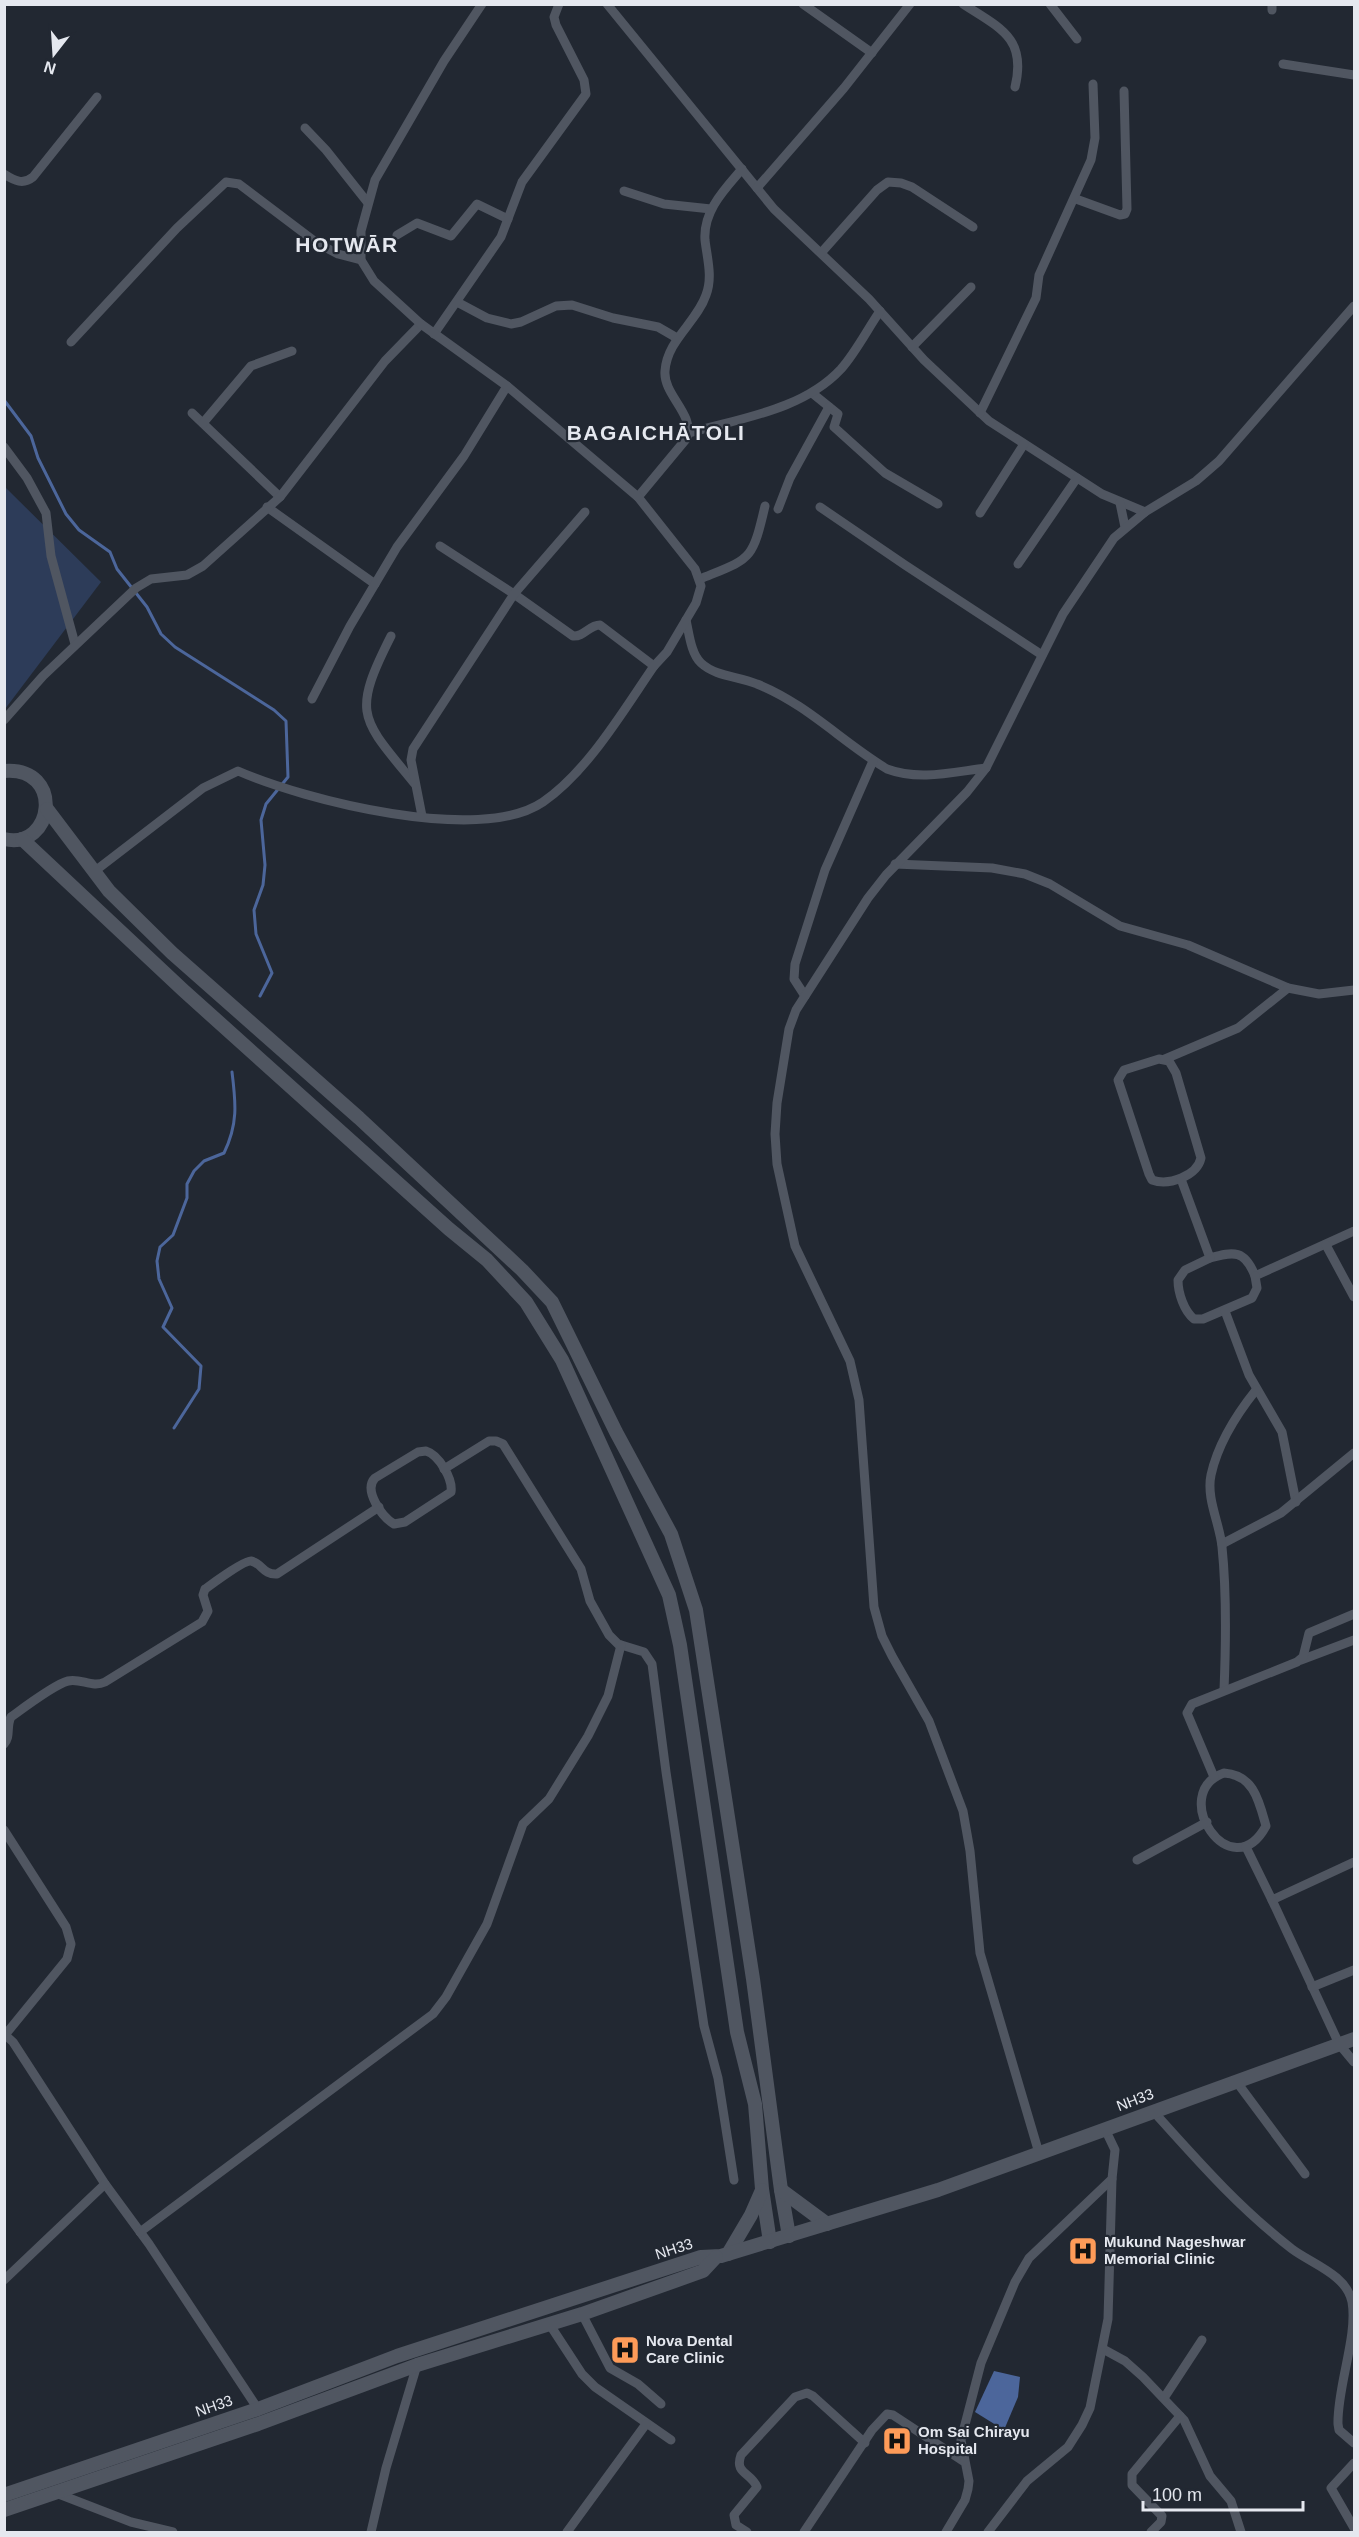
<svg xmlns="http://www.w3.org/2000/svg" width="1359" height="2537" font-family="Helvetica,sans-serif">
<style>
.green{fill:#2d3c59}
.water{fill:#4c669b}
.lines{fill:none;stroke-linecap:round;stroke-linejoin:round}
.stream{stroke:#4c669b;stroke-width:3}
.street{stroke:#505661;stroke-width:9}
.secondary{stroke:#505661;stroke-width:14}
.labels{text-anchor:middle;stroke-width:4.5;stroke-linejoin:round;paint-order:stroke}
.street-label{font-size:15px;fill:#e5e8ef;stroke:#222832}
.poi-label{font-size:15px;font-weight:bold;fill:#e5e8ef;stroke:#222832;text-anchor:start}
.district-label{font-size:21px;font-weight:bold;letter-spacing:1.5px;fill:#e5e8ef;stroke:#222832}
</style>
<rect width="100%" height="100%" fill="#222832"/>
<!-- green -->
<polygon class="green" points="4,486 101,582 5,709 4,709"/>
<!-- water -->
<polygon class="water" points="994,2371 1020,2377 1018,2397 1004,2430 975,2412"/>
<g class="lines">
<!-- stream -->
<g class="stream">
<polyline points="4,400 31,436 38,458 66,514 79,530 110,552 117,569 147,607 161,634 175,647 274,710 286,721 288,777 266,804 261,820 265,865 263,885 254,910 256,934 272,973 260,996"/>
<path d="M174,1428l25,-39 2,-23 -38,-39 9,-19 -13,-29 -2,-18 3,-14 13,-12 14,-37v-14l7,-13 10,-10 20,-8c14,-29 12,-49 8,-81"/>
</g>
<!-- street -->
<g class="street">
<polyline points="607,4 774,209 869,299 924,360 989,421 1102,494 1145,512"/>
<polyline points="803,4 872,53"/>
<path d="M963,4c37,24 64,34 52,83"/>
<polyline points="1050,4 1077,39"/>
<polyline points="1272,4 1272,10"/>
<polyline points="1283,64 1354,75"/>
<polyline points="305,128 326,150 368,203"/>
<path d="M4,174c11,7 19,11 29,3l64,-80"/>
<polyline points="757,188 844,88 910,4"/>
<polyline points="624,191 664,204 711,209"/>
<polyline points="1076,199 1120,215 1125,214 1127,209 1124,91"/>
<polyline points="397,235 417,223 451,236 477,204 508,219"/>
<polyline points="821,253 877,190 888,182 901,183 912,187 973,227"/>
<polyline points="457,302 487,318 511,324 521,322 556,306 572,305 613,318 658,327 677,338"/>
<polyline points="434,334 501,237 522,182 586,94 584,80 556,25 554,17 559,4"/>
<polyline points="71,342 177,228 226,182 239,184 317,243 338,254 361,260"/>
<polyline points="912,347 971,287"/>
<polyline points="812,393 838,414 834,427 885,473 938,504"/>
<polyline points="192,413 280,497"/>
<polyline points="980,413 1036,298 1039,275 1091,160 1095,138 1093,84"/>
<polyline points="203,423 251,366 292,351"/>
<path d="M689,433c52,-15 114,-23 152,-64 15,-17 26,-39 39,-58"/>
<polyline points="4,447 27,478 46,513 51,556 75,644"/>
<path d="M638,497l49,-59c8,-24 -24,-43 -22,-67 2,-31 32,-49 41,-76 7,-18 1,-37 -1,-55 -2,-29 19,-50 37,-71"/>
<polyline points="1120,503 1125,527"/>
<polyline points="267,507 375,584"/>
<polyline points="820,507 905,565 1042,655"/>
<polyline points="778,509 790,478 829,407"/>
<polyline points="980,513 1024,444"/>
<path d="M440,546l74,48 59,42c11,1 16,-11 27,-11l54,41"/>
<polyline points="1018,564 1077,478"/>
<path d="M700,579c51,-21 52,-17 65,-73"/>
<path d="M686,620c3,13 5,34 15,43 15,14 38,13 56,21 50,20 85,58 130,85 32,12 66,3 99,-1"/>
<path d="M391,636c-40,79 -30,82 23,147"/>
<polyline points="312,699 350,626 397,547 464,456 507,386"/>
<polyline points="4,720 43,676 136,588 151,579 187,575 203,566 280,497 385,361 421,324"/>
<polyline points="422,816 411,760 413,749 514,594 585,512"/>
<polyline points="895,864 992,868 1025,874 1050,884 1120,926 1188,945 1288,988 1319,994 1354,990"/>
<path d="M95,871l108,-83 35,-17c66,29 242,74 305,31 45,-31 80,-91 111,-136l13,-14 29,-49 5,-17 -6,-17 -57,-72 -131,-111 -86,-62 -47,-43 -13,-21v-29l14,-51 69,-119 38,-57"/>
<polyline points="805,996 794,979 795,964 825,870 873,761"/>
<path d="M1159,1059l10,2 7,12 25,85c-4,18 -32,28 -49,22l-3,-6 -31,-94 6,-10z"/>
<polyline points="1165,1059 1238,1028 1288,988"/>
<path d="M1181,1179l29,79c24,-7 35,-8 45,18l99,-45"/>
<polyline points="1326,1245 1354,1297"/>
<path d="M1210,1258l-25,12 -7,10c0,13 6,31 16,39h9l49,-21 5,-10 -2,-12"/>
<polyline points="1225,1311 1249,1375 1282,1432 1296,1502"/>
<path d="M426,1451c13,4 27,28 25,41l-46,30 -11,2c-12,-7 -31,-34 -19,-46l43,-26z"/>
<polyline points="444,1469 489,1441 496,1441 503,1444 581,1569 590,1601 609,1635 618,1644 644,1652 652,1664 666,1772 704,2026 718,2078 734,2180"/>
<polyline points="1222,1544 1281,1513 1354,1453"/>
<polyline points="1301,1660 1354,1640"/>
<path d="M1224,1690c2,-48 3,-95 -2,-143 -2,-23 -16,-48 -11,-72 7,-32 25,-60 45,-85"/>
<path d="M4,1744c7,-7 2,-18 7,-27 11,-8 44,-33 57,-36 13,-3 24,7 37,1l97,-60 6,-11 -5,-16 2,-6c7,-5 39,-29 46,-28 11,2 12,14 26,13l102,-67"/>
<path d="M1224,1773c30,2 35,28 42,53 -35,64 -99,-33 -42,-53z"/>
<polyline points="1214,1777 1187,1713 1192,1704 1297,1662 1303,1657 1309,1633 1354,1614"/>
<polyline points="4,1830 66,1927 71,1944 67,1959 5,2035"/>
<polyline points="1246,1847 1272,1900 1354,1862"/>
<polyline points="1137,1860 1207,1822"/>
<polyline points="1272,1900 1339,2044 1354,2062"/>
<polyline points="1312,1987 1354,1970"/>
<polyline points="4,2034 13,2042 105,2184 149,2244 258,2409"/>
<polyline points="1236,2081 1305,2174"/>
<path d="M1153,2111c45,50 85,96 139,138 20,15 55,26 60,53 6,34 -15,85 -14,122l1,6 15,13"/>
<polyline points="1039,2153 980,1953 970,1851 963,1811 929,1721 892,1656 882,1636 874,1607 859,1400 850,1361 795,1246 777,1164 775,1134 777,1103 789,1029 796,1010 868,898 886,875 967,792 986,768 1063,614 1114,538 1145,512 1196,481 1219,461 1354,306"/>
<polyline points="140,2232 433,2014 446,1997 487,1924 523,1824 549,1799 588,1736 608,1696 621,1645"/>
<polyline points="4,2280 105,2184"/>
<polyline points="582,2314 610,2368 638,2384 661,2404"/>
<polyline points="550,2325 582,2374 595,2387 671,2440"/>
<polyline points="1103,2349 1125,2361 1143,2377 1184,2420 1210,2476 1231,2501 1241,2532"/>
<polyline points="1164,2398 1202,2340"/>
<polyline points="1354,2463 1331,2488 1354,2528"/>
<polyline points="56,2493 131,2522 173,2532"/>
<polyline points="371,2532 386,2468 417,2365"/>
<polyline points="567,2532 646,2424"/>
<path d="M747,2532l-11,-7 -2,-10 23,-28c-6,-15 -23,-13 -16,-32l54,-58 12,-4 6,3 52,47"/>
<polyline points="804,2532 872,2430 887,2414 893,2415 963,2461"/>
<polyline points="946,2532 965,2500 968,2489 969,2481 961,2440 981,2363 1015,2282 1029,2258 1112,2179 1115,2150 1105,2129"/>
<polyline points="988,2532 1027,2481 1068,2447 1082,2425 1090,2408 1108,2319 1112,2179"/>
<polyline points="1151,2532 1161,2522 1162,2516 1132,2485 1132,2474 1180,2416"/>
</g>
<!-- secondary -->
<g class="secondary">
<path d="M4,771c61,-5 50,80 0,68"/>
<polyline points="47,809 109,891 172,953 359,1118 522,1270 552,1302 616,1432 671,1534 696,1610 753,1979 781,2190 789,2236"/>
<polyline points="22,839 183,990 449,1229 487,1260 526,1302 562,1360 669,1595 680,1645 737,2032 755,2104 762,2189 770,2242"/>
<polyline points="781,2190 827,2224"/>
<polyline points="728,2254 751,2215 762,2190"/>
<polyline points="4,2495 258,2409 397,2356 701,2257 721,2256 938,2190 1354,2039"/>
<polyline points="4,2510 258,2424 417,2365 582,2314 703,2271 716,2257"/>
</g>
</g>
<!-- icons -->
<defs>
<g id="hospital-square" transform="scale(1.5)"><rect x="-9" y="-9" width="18" height="18" rx="4" fill="#fe9b58" stroke="#222832"/><path d="M-5-5h3v3.5h4V-5h3V5h-3V1.5h-4V5h-3Z" fill="#111"/></g>
</defs>
<g fill-rule="evenodd">
<use href="#hospital-square" x="1083" y="2251"/>
<use href="#hospital-square" x="625" y="2350"/>
<use href="#hospital-square" x="897" y="2441"/>
</g>
<g class="labels">
<!-- street labels -->
<g class="street-label">
<text transform="translate(1135 2100) rotate(-21)" y="5">NH33</text>
<text transform="translate(674 2249) rotate(-18)" y="5">NH33</text>
<text transform="translate(214 2406) rotate(-19)" y="5">NH33</text>
</g>
<!-- poi labels -->
<g class="poi-label">
<text x="1104" y="2247">Mukund Nageshwar<tspan x="1104" dy="17">Memorial Clinic</tspan></text>
<text x="646" y="2346">Nova Dental<tspan x="646" dy="17">Care Clinic</tspan></text>
<text x="918" y="2437">Om Sai Chirayu<tspan x="918" dy="17">Hospital</tspan></text>
</g>
<!-- district labels -->
<g class="district-label">
<text x="347" y="252">HOTWĀR</text>
<text x="656" y="440">BAGAICHĀTOLI</text>
</g>
</g>
<!-- border -->
<rect width="1359" height="2537" fill="none" stroke="#e5e8ef" stroke-width="12"/>
<!-- north arrow -->
<g transform="translate(54 54) rotate(197)" stroke="#222832" stroke-width="4.5" paint-order="stroke">
<path d="M0-4.5L10 22L0 15L-10 22Z" fill="#e5e8ef"/>
<text y="-9" font-size="16" font-weight="bold" text-anchor="middle" fill="#e5e8ef">N</text>
</g>
<!-- scale -->
<path d="M1143 2501v9h160v-9" fill="none" stroke="#e5e8ef" stroke-width="3"/>
<text x="1152" y="2501" font-size="18" fill="#e5e8ef" stroke="#222832" stroke-width="4.5" paint-order="stroke">100 m</text>
</svg>
